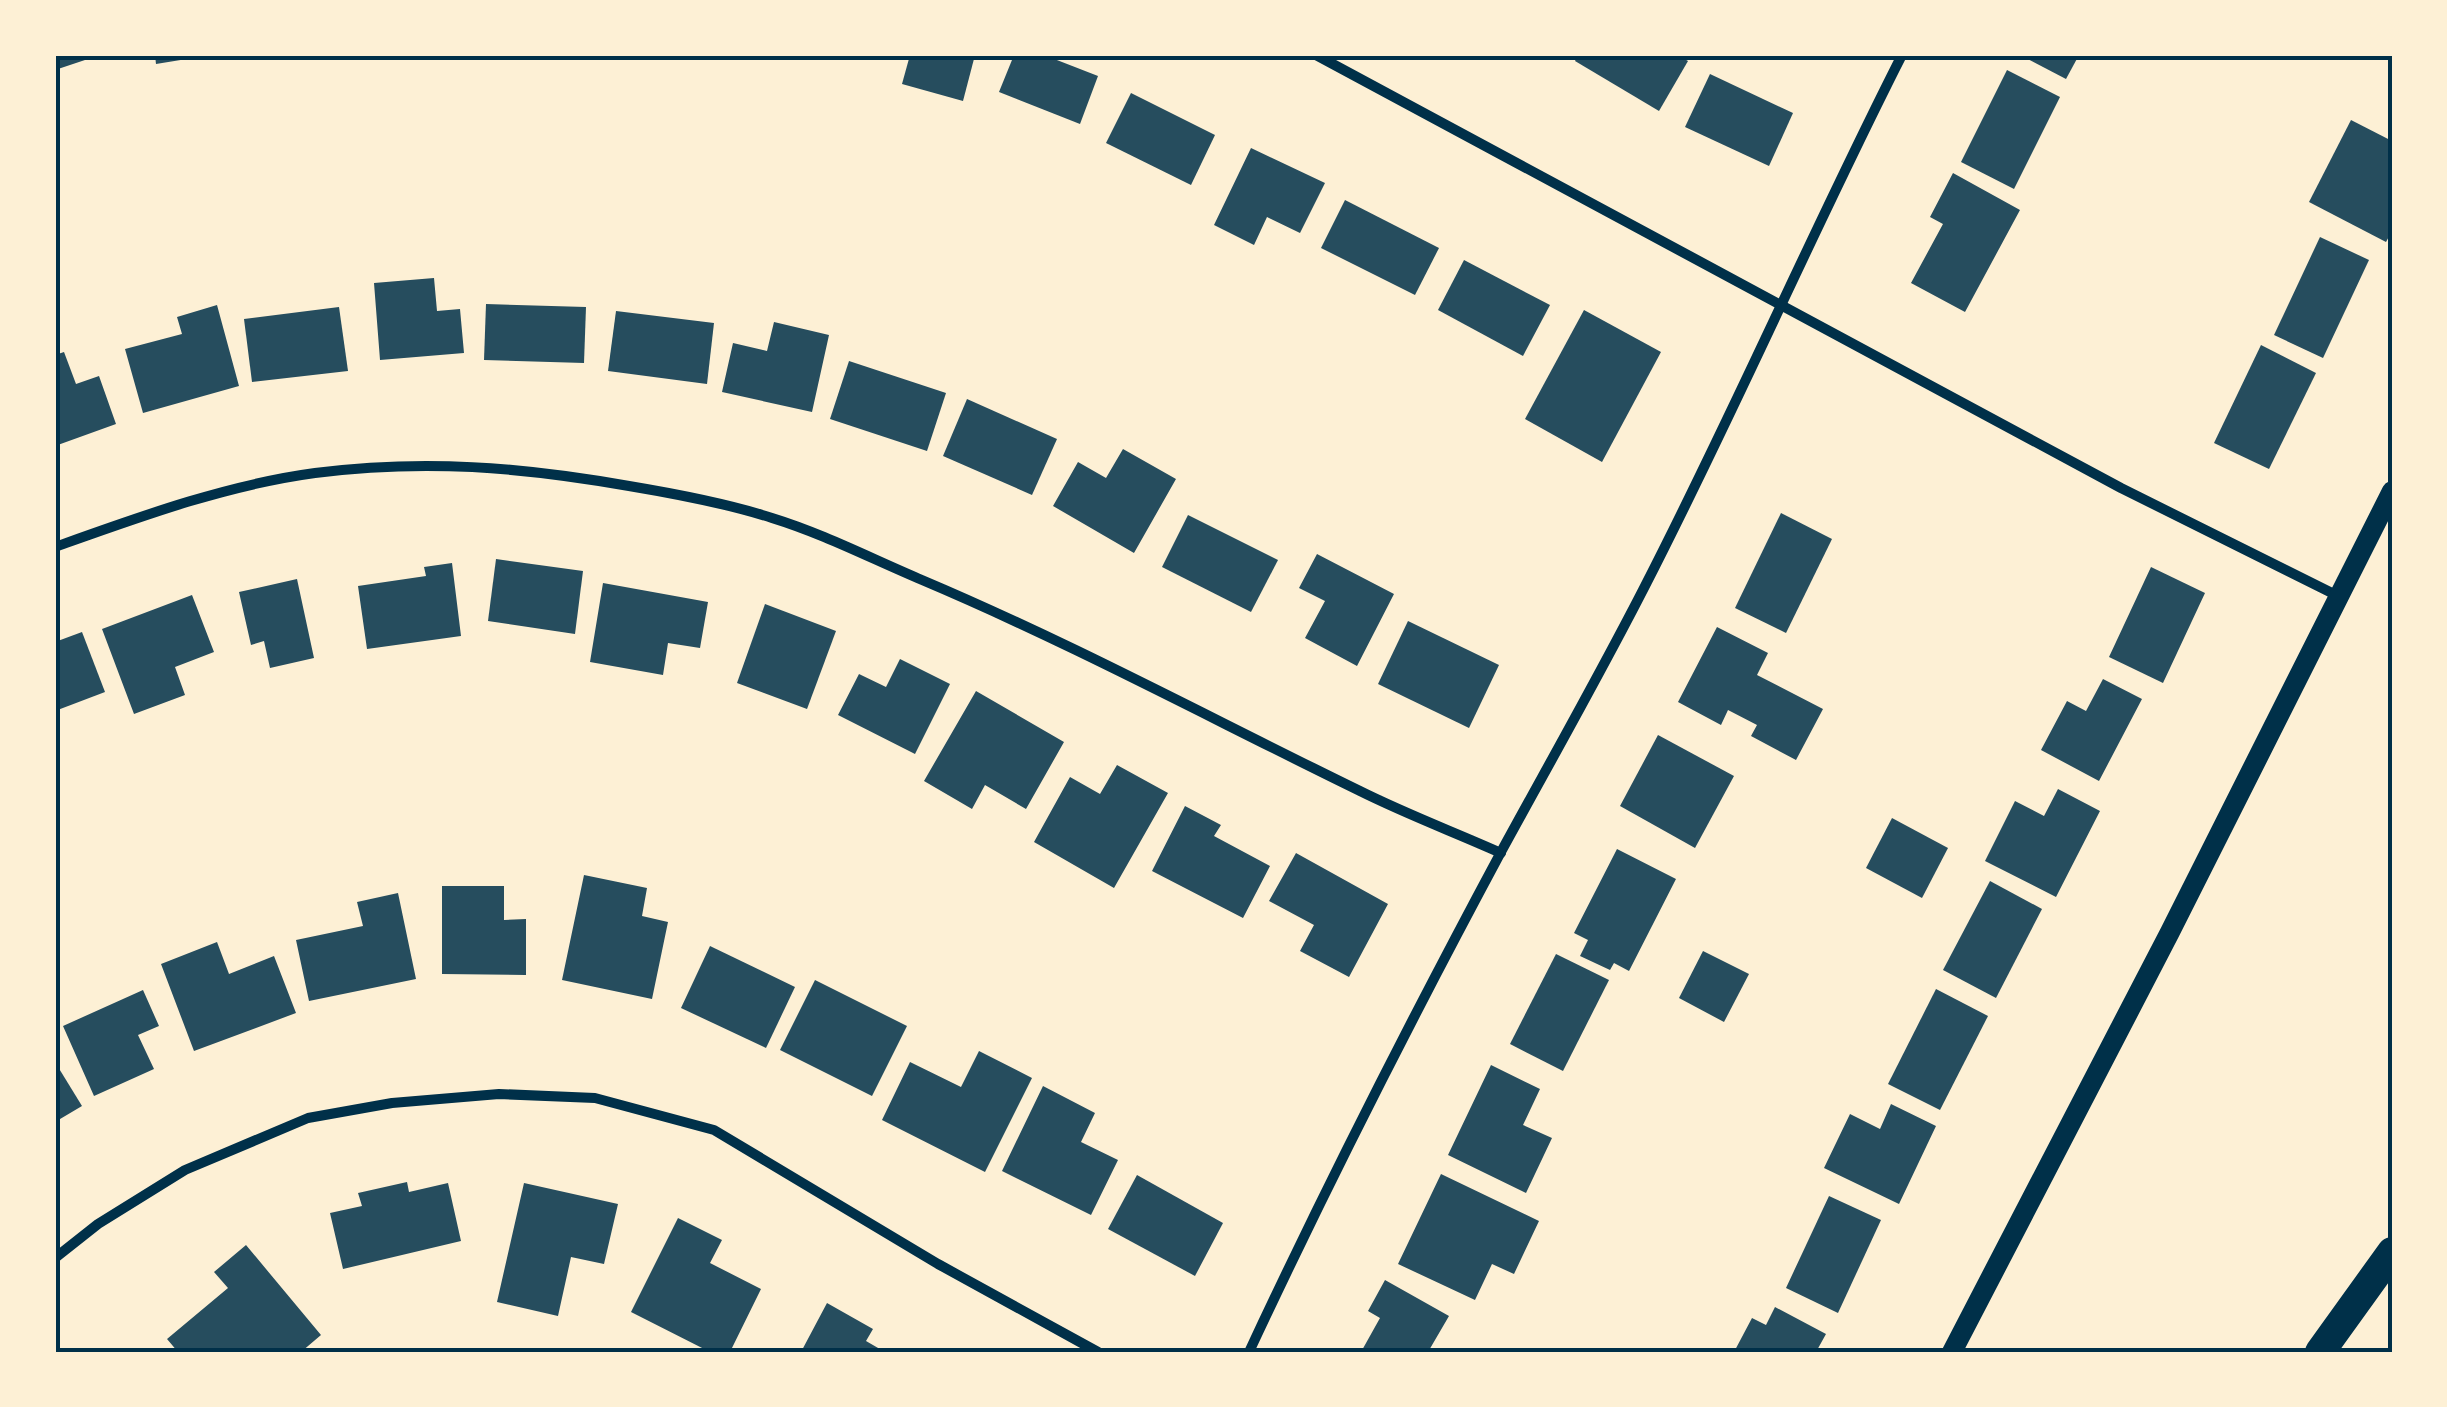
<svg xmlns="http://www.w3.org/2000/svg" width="2447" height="1407" font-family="'Work Sans',sans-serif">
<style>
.building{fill:#264d5e}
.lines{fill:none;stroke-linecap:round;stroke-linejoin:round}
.minor{stroke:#003049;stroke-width:10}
.secondary{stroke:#003049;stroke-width:20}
.motorway{stroke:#003049;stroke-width:30}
.neatline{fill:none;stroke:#003049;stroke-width:4}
</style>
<rect width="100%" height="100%" fill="#fdf0d5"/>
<!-- building -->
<g class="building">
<polygon points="55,55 97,55 97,56 55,70"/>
<polygon points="155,55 199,55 199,57 156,64"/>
<polygon points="910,55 975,55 963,101 902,84"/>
<polygon points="1014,55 1044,55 1098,76 1080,124 999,92"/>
<polygon points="1578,55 1677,55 1688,61 1659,111 1575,61"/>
<polygon points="2020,55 2079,55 2066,79"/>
<polygon points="2007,70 2060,97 2014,189 1961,162"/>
<polygon points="1710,74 1793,113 1769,166 1685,127"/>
<polygon points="1131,93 1215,135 1191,185 1106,143"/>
<polygon points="2351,120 2392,141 2392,231 2386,242 2309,202"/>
<polygon points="1251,148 1325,183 1300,233 1267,217 1254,245 1214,225"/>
<polygon points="1953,173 2020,210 1965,312 1911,283 1943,224 1930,217"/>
<polygon points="1345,200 1439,248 1415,295 1321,248"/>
<polygon points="2320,237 2369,260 2323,358 2274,335"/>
<polygon points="1464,260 1550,305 1523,356 1438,310"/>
<polygon points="434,278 437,311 460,309 464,353 380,360 374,283"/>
<polygon points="486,304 586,307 584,363 484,360"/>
<polygon points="217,305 239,386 143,413 125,349 182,334 177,317"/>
<polygon points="339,307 348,371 252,382 244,319"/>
<polygon points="1584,310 1661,352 1602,462 1525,419"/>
<polygon points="616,311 714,323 707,384 608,371"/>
<polygon points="774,322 829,335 812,412 722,392 733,343 767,351"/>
<polygon points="2261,345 2316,373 2269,469 2214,443"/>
<polygon points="64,352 76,384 99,376 116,424 55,446 55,355"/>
<polygon points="849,361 946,393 927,451 830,419"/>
<polygon points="967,399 1057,439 1032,495 943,456"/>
<polygon points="1123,449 1176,479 1134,553 1053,506 1078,462 1106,478"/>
<polygon points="1781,513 1832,539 1786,633 1735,608"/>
<polygon points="1188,515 1278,560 1251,612 1162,567"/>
<polygon points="1317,554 1394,594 1357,666 1305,638 1325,601 1299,588"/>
<polygon points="496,559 583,571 575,634 488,621"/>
<polygon points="452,563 461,636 367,649 358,586 426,576 424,567"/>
<polygon points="2151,567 2205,593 2163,683 2109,657"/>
<polygon points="297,579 314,658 270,668 264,641 251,645 239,592"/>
<polygon points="603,583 708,602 700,648 668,643 663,675 590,662"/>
<polygon points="192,595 214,652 175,667 185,695 134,714 102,629"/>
<polygon points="765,604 836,631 807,709 737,683"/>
<polygon points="1408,621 1499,665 1469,728 1378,684"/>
<polygon points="1717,627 1768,653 1757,675 1823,709 1796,760 1751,736 1757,725 1728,710 1721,725 1678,702"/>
<polygon points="82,632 105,692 55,711 55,642"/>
<polygon points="900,659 950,684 915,754 838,715 859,674 886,687"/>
<polygon points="2103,679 2142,699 2099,781 2041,750 2067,701 2086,711"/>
<polygon points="976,691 1064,742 1026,809 985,785 972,809 924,781"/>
<polygon points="1658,735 1734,776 1695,848 1620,806"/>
<polygon points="1117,765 1168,793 1114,888 1034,842 1070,777 1100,794"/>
<polygon points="2058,789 2100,811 2056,897 1985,861 2015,801 2044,816"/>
<polygon points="1185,806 1221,825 1214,836 1270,866 1243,918 1152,871"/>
<polygon points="1892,818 1948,848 1922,898 1866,868"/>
<polygon points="1617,849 1676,879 1629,971 1614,963 1610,970 1580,956 1588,940 1574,933"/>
<polygon points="1296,853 1388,904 1349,977 1300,951 1314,925 1269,901"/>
<polygon points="584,875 647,888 642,916 668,922 652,999 562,980"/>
<polygon points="1990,881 2042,909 1996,998 1943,970"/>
<polygon points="442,886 504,886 504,920 526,919 526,975 442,974"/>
<polygon points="398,893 416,979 309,1001 296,940 363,926 357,902"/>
<polygon points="217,942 229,974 274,956 296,1013 194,1051 161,964"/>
<polygon points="710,946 795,987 766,1048 681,1008"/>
<polygon points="1703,951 1749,974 1724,1022 1679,998"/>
<polygon points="1556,954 1609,980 1563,1071 1510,1044"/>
<polygon points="815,980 907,1026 872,1096 780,1050"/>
<polygon points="1936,989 1988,1016 1940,1110 1888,1084"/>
<polygon points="143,990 159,1026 138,1035 154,1069 94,1096 63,1026"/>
<polygon points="979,1051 1032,1078 985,1172 882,1120 910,1062 961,1087"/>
<polygon points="55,1062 82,1106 55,1122"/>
<polygon points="1491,1065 1540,1089 1523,1125 1552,1138 1526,1193 1448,1155"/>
<polygon points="1043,1086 1095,1113 1081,1142 1118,1160 1091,1215 1002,1171"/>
<polygon points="1891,1104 1936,1126 1899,1204 1824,1168 1850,1114 1880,1129"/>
<polygon points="1441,1174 1539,1221 1514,1274 1492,1264 1475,1300 1398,1264"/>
<polygon points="1137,1175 1223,1223 1195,1276 1108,1229"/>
<polygon points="407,1182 409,1192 448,1183 461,1241 343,1269 330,1213 362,1206 358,1193"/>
<polygon points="524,1183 618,1204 604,1264 571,1257 558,1316 497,1302"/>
<polygon points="1829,1196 1881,1220 1838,1313 1786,1288"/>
<polygon points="678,1218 722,1240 710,1263 761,1289 730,1352 710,1352 631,1312"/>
<polygon points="246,1245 321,1335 301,1352 260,1352 257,1349 253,1352 178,1352 167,1339 228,1288 214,1272"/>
<polygon points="1385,1280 1449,1316 1428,1352 1361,1352 1380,1318 1368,1311"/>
<polygon points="827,1303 873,1329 866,1341 885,1352 801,1352"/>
<polygon points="1775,1307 1826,1334 1816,1352 1734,1352 1752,1318 1766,1325"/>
</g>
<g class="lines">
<!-- minor -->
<g class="minor">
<polyline points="1316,55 2121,488 2338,596"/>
<path d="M55,547c84,-30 171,-62 260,-74 109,-14 206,-6 314,13 48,8 97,17 143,32 52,16 100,41 150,62 149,63 292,140 438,211 46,23 94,41 141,62"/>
<polyline points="55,1258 98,1224 185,1170 308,1118 392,1103 499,1094 595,1098 714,1130 938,1264 1098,1352"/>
<polyline points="55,1351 56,1352"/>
<path d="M1249,1352c79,-169 164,-336 252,-500 48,-88 98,-176 144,-266 90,-175 168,-356 257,-531"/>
</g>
<!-- secondary -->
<polyline class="secondary" points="1952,1352 2170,932 2392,491"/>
<!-- motorway -->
<polyline class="motorway" points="2320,1352 2392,1252"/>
</g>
<!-- border -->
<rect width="2447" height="1407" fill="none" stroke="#fdf0d5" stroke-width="115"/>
<rect x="58" y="58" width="2332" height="1292" class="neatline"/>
</svg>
